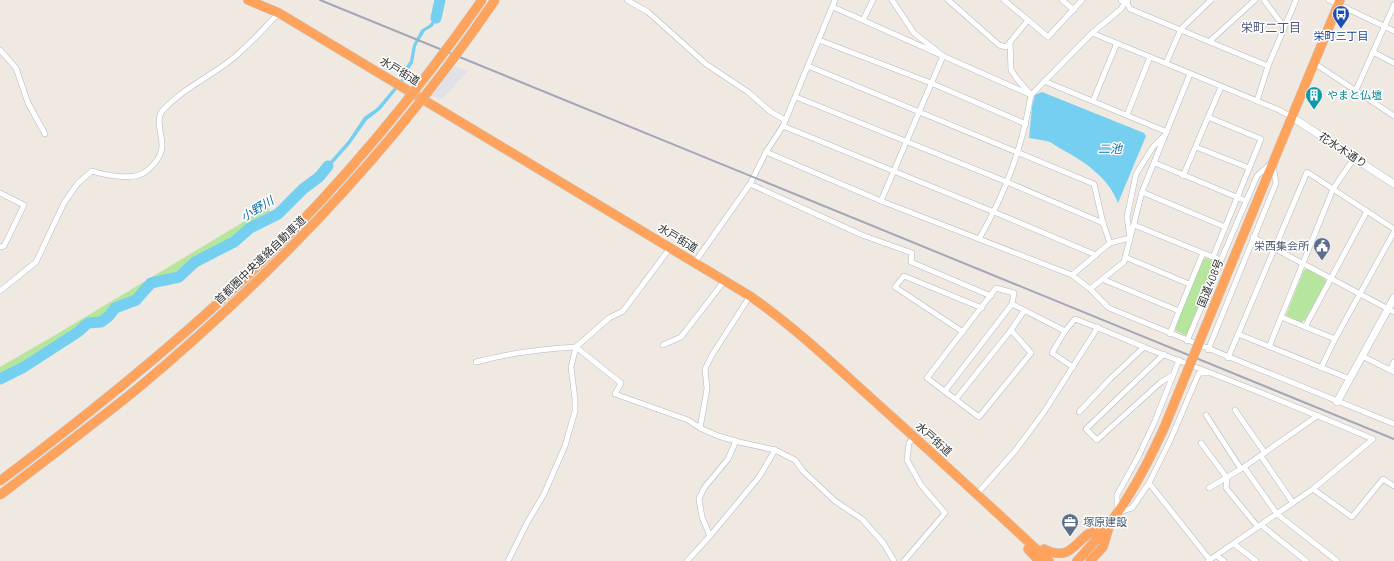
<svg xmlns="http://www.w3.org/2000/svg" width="1394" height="561" font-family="Barlow,'Noto Sans JP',sans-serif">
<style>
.industrial{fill:#e3e1e8}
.green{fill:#b6e59e}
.water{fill:#75cff0}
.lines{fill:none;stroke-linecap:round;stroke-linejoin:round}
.river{stroke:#75cff0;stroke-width:11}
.street-casing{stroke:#b4b7c1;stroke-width:6}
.secondary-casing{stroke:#b4b7c1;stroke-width:8}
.highway-casing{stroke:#c9c9c9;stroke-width:10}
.street{stroke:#fff;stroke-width:5}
.secondary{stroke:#fff;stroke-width:7}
.highway{stroke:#ffa35c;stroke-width:9}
.rail{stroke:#a3a6b8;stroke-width:2}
.highway-bridge-casing{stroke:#c9c9c9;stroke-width:10;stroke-linecap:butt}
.highway-bridge{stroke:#ffa35c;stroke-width:9}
.labels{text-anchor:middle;stroke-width:3;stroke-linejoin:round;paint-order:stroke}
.transit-label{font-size:11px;fill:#164399;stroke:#fff}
.street-label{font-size:11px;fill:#2e2e2e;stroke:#fff}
.culture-label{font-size:11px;fill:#0d838f;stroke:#fff;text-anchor:start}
.service-label{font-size:11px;fill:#4e5e75;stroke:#fff;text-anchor:end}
.neighbourhood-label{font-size:12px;fill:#4d5680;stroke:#fff}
.water-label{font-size:12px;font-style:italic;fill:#0d6fa3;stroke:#fff}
</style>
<rect width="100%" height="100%" fill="#efe9e1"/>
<!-- industrial -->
<polygon class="industrial" points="455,66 468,71 442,99 431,96"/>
<!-- green -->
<g class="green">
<polygon points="266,205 269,209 271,214 247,225 234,237 224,244 207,251 195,259 178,276 159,277 153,280 146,285 140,294 113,308 108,316 104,318 86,323 48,350 0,376 0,367 57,334 245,221"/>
<polygon points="1206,258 1214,261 1217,265 1190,333 1185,335 1176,331 1174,327 1201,260"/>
<polygon points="1308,268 1325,279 1326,282 1305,320 1300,323 1286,315 1304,270"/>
</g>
<!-- water -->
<g class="water">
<polygon points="438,4 441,5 437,20 432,27 425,31 416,46 413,63 409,69 407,77 380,110 367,120 350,144 320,178 318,175 348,141 364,117 377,108 404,76 405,68 410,61 413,45 421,30 429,25 434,19"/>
<path d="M1042,92l102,41 2,3 -28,67c-9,-25 -34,-42 -57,-54 -4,-2 -7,-5 -11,-7 -6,-2 -15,-3 -21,-4l3,-31 3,-12z"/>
</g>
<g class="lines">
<!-- river -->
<g class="river">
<polyline points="436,18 440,0"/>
<polyline points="0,379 24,367 78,332 88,323 101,322 109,316 115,308 136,300 151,283 179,277 195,262 234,242 250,228 278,214 303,189 319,177 328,166"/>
</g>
<!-- street casing -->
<g class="street-casing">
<g id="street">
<polyline points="627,0 648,12 706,64 748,92 771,112 785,120"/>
<polyline points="948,0 999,45 1006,47 1028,20 1048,37 1082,0"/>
<polyline points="1004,0 1028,20"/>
<polyline points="1062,0 1074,10"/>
<polyline points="1264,0 1284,27"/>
<polyline points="1329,0 1394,31"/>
<polyline points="1126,1 1130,9 1268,66"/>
<polyline points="833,7 1031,95 1092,33 1121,9 1126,1"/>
<polyline points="863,20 873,0"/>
<polyline points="1092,33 1279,110 1292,117"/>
<polyline points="819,40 931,83 1026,124"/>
<polyline points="1210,41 1255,0"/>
<polyline points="0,50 16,68 28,103 45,134"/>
<polyline points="1373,52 1394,63"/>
<polyline points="1166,63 1181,29 1211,0"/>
<polyline points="1314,63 1394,116"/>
<polyline points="808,66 1094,184 1103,223 1110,243 1072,275"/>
<polyline points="1044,81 1167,132"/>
<polyline points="1356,90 1394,5"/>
<polyline points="796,97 1007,182 1103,223"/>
<polyline points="1093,101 1117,43"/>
<polyline points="1257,101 1268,66 1296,0"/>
<polyline points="1127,115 1150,57"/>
<polyline points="1208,117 1261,139 1213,257"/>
<polyline points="783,126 994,212 1096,255"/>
<polyline points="1196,147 1249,168"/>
<polyline points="766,152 881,201 1072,275 1090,289 1109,308 1394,424"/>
<polyline points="1155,163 1246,201"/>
<polyline points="1183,176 1221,87"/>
<polyline points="750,184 862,235 912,253 911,262 991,296"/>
<polyline points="1142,192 1225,227"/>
<polyline points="0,193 24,205 4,246 0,247"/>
<polyline points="881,201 943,56 914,33 892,0"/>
<polyline points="1134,225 1203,253"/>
<polyline points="1253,237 1394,312"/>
<path d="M979,239c27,-47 43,-91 52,-144l-13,-15 -7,-10 -1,-28"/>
<polyline points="1110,243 1130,238 1127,217 1136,174 1153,147 1165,135"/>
<polyline points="1125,257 1189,284"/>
<polyline points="695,262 750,184 766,152 783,126 835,0"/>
<polyline points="1102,279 1179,311 1203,253 1221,260 1257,176 1270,164"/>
<polyline points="1090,289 1124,262 1142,192 1190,74"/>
<path d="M0,291l36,-29 28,-59 14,-20 14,-12c12,4 42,10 53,1 8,-6 17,-16 17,-27 0,-11 -7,-26 1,-35 19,-20 42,-31 64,-47 19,-14 35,-33 52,-50"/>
<polyline points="1281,317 1335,339"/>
<polyline points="1305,327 1367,211"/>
<path d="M1011,330l20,23 -52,64 -52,-39 69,-90 18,5 -2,11 53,27 10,-12c24,9 47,19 71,29 76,29 152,59 227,91l-60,50 -105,72"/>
<polyline points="1065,331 1052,353 1073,367"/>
<polyline points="963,332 895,287 904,276 982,308"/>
<polyline points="1170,334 1179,311"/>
<polyline points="1238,334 1350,379"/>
<polyline points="1187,341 1221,260"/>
<polyline points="663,345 681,337 725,280"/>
<polyline points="1269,347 1333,189 1355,157"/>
<polyline points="1208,350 1276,183 1273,165"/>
<polyline points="1164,354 1086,429 1097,440 1161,382 1173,375"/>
<polyline points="1362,356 1394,372"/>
<polyline points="1228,358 1307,172 1394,229"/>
<polyline points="1179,360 1155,421 1138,457 1117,495 1117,513 1132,508 1149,483 1169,443 1199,373 1209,373"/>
<path d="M476,362c33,-9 66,-13 100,-15l45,36 -6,11 73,26 12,8 18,8 21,6 36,8 20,10 8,11 32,30 27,18 22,25 10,17"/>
<polyline points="1321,368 1335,339 1394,232"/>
<polyline points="1390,370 1394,362"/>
<polyline points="945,391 1012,304"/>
<polyline points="956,399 1011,330 1024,311"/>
<polyline points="1235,410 1265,453"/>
<polyline points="1079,412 1110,379 1144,347"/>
<polyline points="1206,415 1241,469"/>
<polyline points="700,428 707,389 705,369 712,355 750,296"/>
<polyline points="1201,443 1227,478 1226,488 1258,527"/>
<polyline points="1261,456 1293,503"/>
<polyline points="1244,467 1317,416"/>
<polyline points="1149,483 1210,560"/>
<polyline points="1209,488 1244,467 1277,514 1337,561"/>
<polyline points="1313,489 1352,517 1383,479 1394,486"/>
<polyline points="976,495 1015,451 1044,412 1098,327"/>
<polyline points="1261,525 1306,561"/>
<polyline points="710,536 759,477 775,450"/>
<polyline points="1234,544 1256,561"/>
<polyline points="1217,556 1224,561"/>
<polyline points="508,561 528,521 544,494 565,446 575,411 575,400 571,367 576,347 609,318 623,311 670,248"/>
<polyline points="687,561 710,536 702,517 699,499 704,488 728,459 736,441"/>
<polyline points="904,561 945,513 921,485 907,460 909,443 914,437"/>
</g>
</g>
<!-- secondary casing -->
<g class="secondary-casing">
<g id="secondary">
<polyline points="1122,0 1127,0"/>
<polyline points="1292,117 1394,184"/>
<polyline points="1337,402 1394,298"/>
</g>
</g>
<!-- highway casing -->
<g class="highway-casing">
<g id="highway">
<path d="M248,0l31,13 471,283c43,30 81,66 120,101 60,54 120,109 179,164"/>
<polyline points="1223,284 1340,0"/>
<polyline points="1028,549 1039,561"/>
<path d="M1044,549c24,12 29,-3 44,-15 5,-3 12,-6 17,-8"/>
<path d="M1077,561c11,-12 22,-24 32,-37 23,-29 40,-63 55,-96"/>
<polyline points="1090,561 1103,547 1109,527"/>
</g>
</g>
<!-- street -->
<use href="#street" class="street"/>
<!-- secondary -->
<use href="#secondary" class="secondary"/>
<!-- highway -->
<use href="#highway" class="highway"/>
<!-- rail -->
<polyline class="rail" points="320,0 1394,439"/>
<!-- highway-bridge casing -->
<g class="highway-bridge-casing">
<g id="highway-bridge">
<polyline points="1164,428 1223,284"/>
<path d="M0,481c85,-64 168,-130 246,-204 88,-84 166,-177 236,-277"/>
<path d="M0,495c46,-35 92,-70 137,-106 135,-113 259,-243 358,-389"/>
</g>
</g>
<!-- highway-bridge -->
<use href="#highway-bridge" class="highway-bridge"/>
</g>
<!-- icons -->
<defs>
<g id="bus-pin" transform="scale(0.9)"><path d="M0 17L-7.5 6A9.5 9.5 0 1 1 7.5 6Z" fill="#1a4fb4" stroke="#fff"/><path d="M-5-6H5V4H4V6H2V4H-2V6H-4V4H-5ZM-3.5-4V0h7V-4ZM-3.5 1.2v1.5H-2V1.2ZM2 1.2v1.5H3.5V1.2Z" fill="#fff"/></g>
<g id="building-pin" transform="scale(0.9)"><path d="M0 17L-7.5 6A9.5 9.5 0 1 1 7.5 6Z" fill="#0f9aa8" stroke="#fff"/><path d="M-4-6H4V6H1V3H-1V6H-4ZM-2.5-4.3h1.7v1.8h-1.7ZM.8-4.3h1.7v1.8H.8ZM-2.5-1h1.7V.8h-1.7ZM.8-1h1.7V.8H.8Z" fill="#fff"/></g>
<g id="civic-pin" transform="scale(0.9)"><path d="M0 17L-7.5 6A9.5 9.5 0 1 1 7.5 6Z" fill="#5c6f8a" stroke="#fff"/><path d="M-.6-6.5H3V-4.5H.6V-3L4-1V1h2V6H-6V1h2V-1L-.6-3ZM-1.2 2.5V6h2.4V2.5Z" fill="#fff"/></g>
<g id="office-pin" transform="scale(0.9)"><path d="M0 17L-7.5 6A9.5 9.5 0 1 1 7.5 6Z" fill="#5c6f8a" stroke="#fff"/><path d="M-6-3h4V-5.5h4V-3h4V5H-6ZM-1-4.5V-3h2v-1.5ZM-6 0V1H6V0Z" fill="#fff"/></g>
</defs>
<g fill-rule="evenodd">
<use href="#bus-pin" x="1341" y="14"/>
<use href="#building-pin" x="1314" y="95"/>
<use href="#civic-pin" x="1322" y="246"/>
<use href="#office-pin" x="1070" y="522"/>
</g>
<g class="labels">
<!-- transit labels -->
<g class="transit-label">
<text x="1341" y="40">栄町三丁目</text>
</g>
<!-- street labels -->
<g class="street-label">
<text transform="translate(400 71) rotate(31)" y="4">水戸街道</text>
<text transform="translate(1343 150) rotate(33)" y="4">花水木通り</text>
<text transform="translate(678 238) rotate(31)" y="4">水戸街道</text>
<text transform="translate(260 260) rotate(-44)" y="4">首都圏中央連絡自動車道</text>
<text transform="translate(1210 283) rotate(-68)" y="4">国道408号</text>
<text transform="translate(934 439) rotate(42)" y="4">水戸街道</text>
</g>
<!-- culture labels -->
<g class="culture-label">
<text x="1327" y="99">やまと仏壇</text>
</g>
<!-- service labels -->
<g class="service-label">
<text x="1309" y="250">栄西集会所</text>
<text x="1083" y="526" text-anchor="start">塚原建設</text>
</g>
<!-- neighbourhood labels -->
<g class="neighbourhood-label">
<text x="1271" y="32">栄町二丁目</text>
</g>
<!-- water labels -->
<g class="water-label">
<text x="1110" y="153">二池</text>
<text transform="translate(257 209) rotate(-31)" y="4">小野川</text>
</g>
</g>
</svg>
